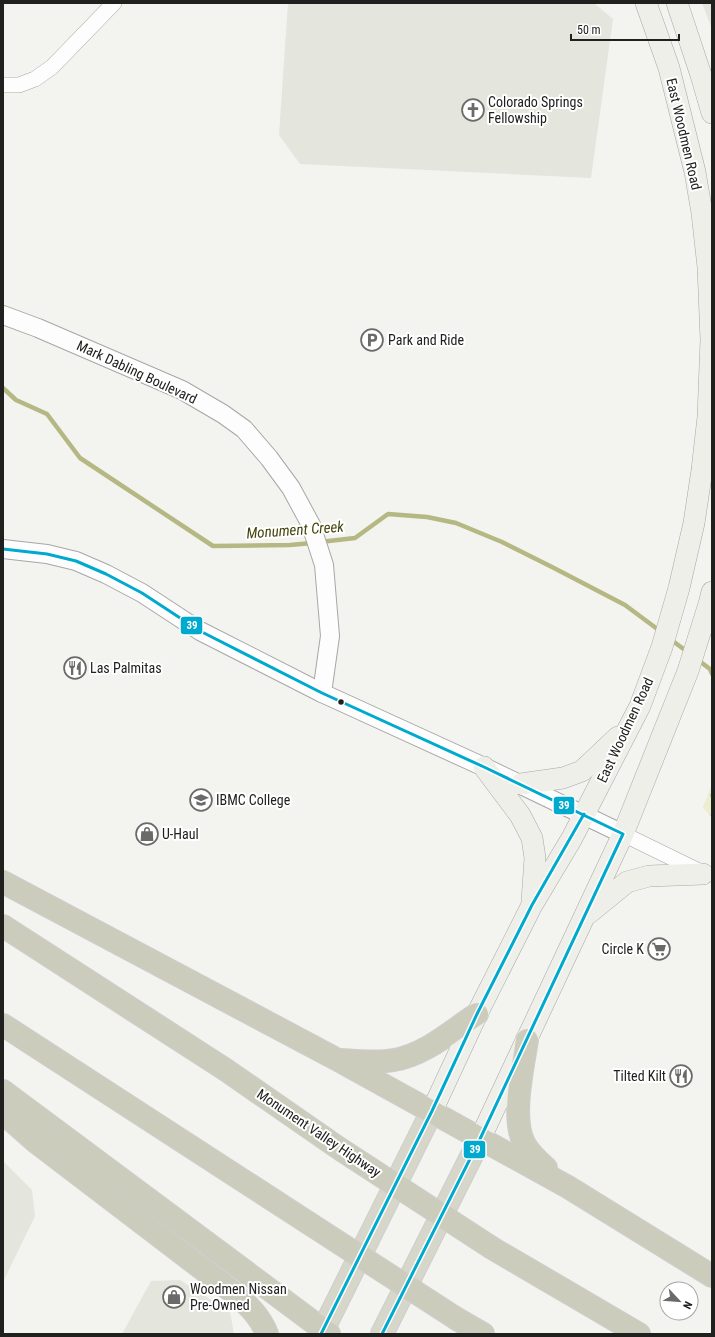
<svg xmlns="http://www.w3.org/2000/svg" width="715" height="1337" font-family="'Roboto Condensed',sans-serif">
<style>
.built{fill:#e4e5dd}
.grass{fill:url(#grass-tufts)}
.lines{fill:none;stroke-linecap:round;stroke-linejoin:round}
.stream{stroke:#b6b883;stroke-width:4.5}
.minor-casing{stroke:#a7a7a5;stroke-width:16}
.tertiary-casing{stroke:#a7a7a5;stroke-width:20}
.secondary-casing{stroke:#a7a7a5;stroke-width:22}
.trunk-casing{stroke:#cececd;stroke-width:24}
.motorway-casing{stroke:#cececd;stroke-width:24}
.minor{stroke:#fdfdfd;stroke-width:15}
.tertiary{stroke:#fdfdfd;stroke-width:18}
.secondary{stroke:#efefea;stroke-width:21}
.trunk{stroke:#d6d6ca;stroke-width:22}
.motorway{stroke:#ccccbd;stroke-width:22}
.motorway-bridge-casing{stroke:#cececd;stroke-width:24;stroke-linecap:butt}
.motorway-bridge{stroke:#ccccbd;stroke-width:22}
.bus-1-casing{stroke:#fff;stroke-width:6}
.bus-1{stroke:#00a9ce;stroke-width:3}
.bus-dot{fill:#20201f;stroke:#fff;stroke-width:1.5}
.labels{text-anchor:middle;stroke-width:4;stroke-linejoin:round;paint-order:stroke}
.poi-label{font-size:14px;fill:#20201f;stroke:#fff;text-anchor:start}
.street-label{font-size:14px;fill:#20201f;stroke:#fff}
.water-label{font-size:15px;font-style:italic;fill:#44440a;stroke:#fff}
.line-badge{stroke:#fff;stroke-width:1.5}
.badge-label{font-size:11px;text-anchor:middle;font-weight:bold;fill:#fff}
</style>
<defs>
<pattern id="grass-tufts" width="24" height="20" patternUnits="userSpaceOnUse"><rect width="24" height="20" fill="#eceecd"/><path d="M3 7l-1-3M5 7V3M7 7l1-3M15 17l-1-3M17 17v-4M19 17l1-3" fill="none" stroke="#caccb0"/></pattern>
</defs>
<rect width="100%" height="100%" fill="#f3f3f0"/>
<!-- built -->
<g class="built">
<polygon points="288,3 594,3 613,19 591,178 300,164 279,135"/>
<polygon points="702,3 712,3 712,29"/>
<polygon points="3,1161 32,1190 35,1216 3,1282"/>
<polygon points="180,1280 230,1312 234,1334 122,1334 151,1281"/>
</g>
<!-- grass -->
<polygon class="grass" points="712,784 712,817 703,808"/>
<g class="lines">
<!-- stream -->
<g class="stream">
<polyline points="3,388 16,400 47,414 80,458 213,546 290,545 312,543"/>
<polyline points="320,542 355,538 388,514 427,517 456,523 502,542 552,567 625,605 660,631"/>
<polyline points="670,639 689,653"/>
<polyline points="698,660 710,669 712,674"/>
</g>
<!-- minor casing -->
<g class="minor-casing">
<g id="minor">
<polyline points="3,85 19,85 35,79 52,67 114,3"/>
<polyline points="623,834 703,873"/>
</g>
</g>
<!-- tertiary casing -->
<g class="tertiary-casing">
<g id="tertiary">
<polyline points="3,315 38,328 182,390 223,414 244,429 269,458 291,488 311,525 324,565 330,636 322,693"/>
<polyline points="3,549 47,554 76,561 106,574 142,593 200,631 322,693 484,767 623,834"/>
</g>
</g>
<!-- secondary casing -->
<g class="secondary-casing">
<g id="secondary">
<polyline points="677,3 701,75 712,113"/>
<polyline points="484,767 520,815 532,838 535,858 532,901"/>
<polyline points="521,784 563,778 582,771 618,737"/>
<polyline points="589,913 627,882 649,876 703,874"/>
<polyline points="432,1111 477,1014 532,905 572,838 640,706 662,647 679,588 694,523 702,470 708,417 711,340 708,267 702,213 695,172 669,68 646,3"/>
<polyline points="480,1139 623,834 688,671 709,604 712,592"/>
</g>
</g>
<!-- trunk casing -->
<g class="trunk-casing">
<g id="trunk">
<polyline points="321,1334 432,1111"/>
<polyline points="382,1334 480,1139"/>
</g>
</g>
<!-- motorway casing -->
<g class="motorway-casing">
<g id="motorway">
<polyline points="3,882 338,1060 568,1187 712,1276"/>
<polyline points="3,926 226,1070 340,1149"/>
<polyline points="3,1025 307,1222"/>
<path d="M527,1040c-4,27 -16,78 -3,103 5,10 14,18 22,25"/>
<path d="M341,1060c17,1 36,3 53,0 31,-5 57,-29 83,-46"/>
<polyline points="3,1091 329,1334"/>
<path d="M3,1113l33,29 198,151c14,12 26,23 33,41"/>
<polyline points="492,1248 639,1334"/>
<polyline points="457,1319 483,1334"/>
</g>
</g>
<!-- minor -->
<use href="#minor" class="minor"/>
<!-- tertiary -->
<use href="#tertiary" class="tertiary"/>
<!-- secondary -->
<use href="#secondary" class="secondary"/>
<!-- trunk -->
<use href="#trunk" class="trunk"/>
<!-- motorway -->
<use href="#motorway" class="motorway"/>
<!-- motorway-bridge casing -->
<g class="motorway-bridge-casing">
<g id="motorway-bridge">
<polyline points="340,1149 492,1248"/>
<polyline points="307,1222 457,1319"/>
</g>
</g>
<!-- motorway-bridge -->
<use href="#motorway-bridge" class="motorway-bridge"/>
<!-- bus-1 casing -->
<g class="bus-1-casing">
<g id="bus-1">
<polyline points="3,549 47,554 76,561 106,574 142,593 200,631 322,693 484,767 623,834 480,1139 382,1334"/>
<polyline points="321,1334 432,1111 477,1014 532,905 584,814"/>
</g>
</g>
<!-- bus-1 -->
<use href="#bus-1" class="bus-1"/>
</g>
<!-- icons -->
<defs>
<g id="church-ring" transform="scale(1.15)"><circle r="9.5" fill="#fff" stroke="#6a6a68" stroke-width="1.5"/><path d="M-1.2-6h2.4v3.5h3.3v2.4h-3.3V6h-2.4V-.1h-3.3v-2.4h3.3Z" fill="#6a6a68"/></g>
<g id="parking-ring" transform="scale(1.15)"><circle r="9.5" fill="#fff" stroke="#6a6a68" stroke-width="1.5"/><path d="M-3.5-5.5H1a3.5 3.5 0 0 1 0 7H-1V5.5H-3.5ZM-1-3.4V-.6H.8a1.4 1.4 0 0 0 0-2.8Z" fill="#6a6a68"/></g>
<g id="restaurant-ring" transform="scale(1.15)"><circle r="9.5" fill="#fff" stroke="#6a6a68" stroke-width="1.5"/><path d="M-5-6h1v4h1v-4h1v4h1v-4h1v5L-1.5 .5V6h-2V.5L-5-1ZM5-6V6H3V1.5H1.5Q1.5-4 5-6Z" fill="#6a6a68"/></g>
<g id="university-ring" transform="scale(1.15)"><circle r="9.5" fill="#fff" stroke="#6a6a68" stroke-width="1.5"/><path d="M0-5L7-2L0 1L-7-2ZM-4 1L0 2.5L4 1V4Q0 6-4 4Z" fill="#6a6a68"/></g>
<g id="shop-ring" transform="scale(1.15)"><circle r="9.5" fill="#fff" stroke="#6a6a68" stroke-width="1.5"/><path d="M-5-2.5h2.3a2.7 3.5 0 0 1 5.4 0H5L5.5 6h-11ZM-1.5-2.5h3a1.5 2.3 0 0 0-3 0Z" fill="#6a6a68"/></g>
<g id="supermarket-ring" transform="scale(1.15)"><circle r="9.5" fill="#fff" stroke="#6a6a68" stroke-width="1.5"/><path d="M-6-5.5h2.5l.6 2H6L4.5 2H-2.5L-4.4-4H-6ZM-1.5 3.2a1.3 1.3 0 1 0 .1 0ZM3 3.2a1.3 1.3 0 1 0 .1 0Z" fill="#6a6a68"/></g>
</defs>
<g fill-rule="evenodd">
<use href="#church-ring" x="473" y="110"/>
<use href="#parking-ring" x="372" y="340"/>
<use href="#restaurant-ring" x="75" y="668"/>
<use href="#university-ring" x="201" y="800"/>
<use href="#shop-ring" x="147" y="834"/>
<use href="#supermarket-ring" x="659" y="949"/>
<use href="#restaurant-ring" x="681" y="1076"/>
<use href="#shop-ring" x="174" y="1297"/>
</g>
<!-- markers -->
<circle class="bus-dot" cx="341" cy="702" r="3.5"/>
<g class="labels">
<!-- poi labels -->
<g class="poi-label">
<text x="488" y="107">Colorado Springs<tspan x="488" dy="16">Fellowship</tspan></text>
<text x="388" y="345">Park and Ride</text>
<text x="90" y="673">Las Palmitas</text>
<text x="216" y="805">IBMC College</text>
<text x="162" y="839">U-Haul</text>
<text x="644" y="954" text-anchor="end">Circle K</text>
<text x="666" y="1081" text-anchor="end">Tilted Kilt</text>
<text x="190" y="1294">Woodmen Nissan<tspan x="190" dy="16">Pre-Owned</tspan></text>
</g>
<!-- street labels -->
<g class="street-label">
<text transform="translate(684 134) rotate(77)" y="5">East Woodmen Road</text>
<text transform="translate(137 372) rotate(25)" y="5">Mark Dabling Boulevard</text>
<text transform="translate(625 730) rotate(-65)" y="5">East Woodmen Road</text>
<text transform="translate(319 1133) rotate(34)" y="5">Monument Valley Highway</text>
</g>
<!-- water labels -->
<g class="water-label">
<text transform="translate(295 530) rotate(-4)" y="5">Monument Creek</text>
</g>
</g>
<g class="line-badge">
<rect x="180" y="616" width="23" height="19" rx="4" fill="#00a9ce"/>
<rect x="553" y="796" width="22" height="19" rx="4" fill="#00a9ce"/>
<rect x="463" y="1140" width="23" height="19" rx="4" fill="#00a9ce"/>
</g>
<g class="badge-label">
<text x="192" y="629">39</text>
<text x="564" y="809">39</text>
<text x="475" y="1153">39</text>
</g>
<!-- border -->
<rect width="715" height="1337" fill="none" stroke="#20201f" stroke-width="8"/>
<!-- north arrow -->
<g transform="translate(679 1301) rotate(116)"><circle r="19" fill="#ffffff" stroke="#a6a6a5"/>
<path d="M0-3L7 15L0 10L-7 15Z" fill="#6a6a68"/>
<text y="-6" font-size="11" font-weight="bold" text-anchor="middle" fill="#20201f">N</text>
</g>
<!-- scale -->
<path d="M571 34v6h108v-6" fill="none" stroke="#20201f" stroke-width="2"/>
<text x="577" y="34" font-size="12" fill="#20201f" stroke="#ffffff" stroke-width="3" paint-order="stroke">50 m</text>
</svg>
